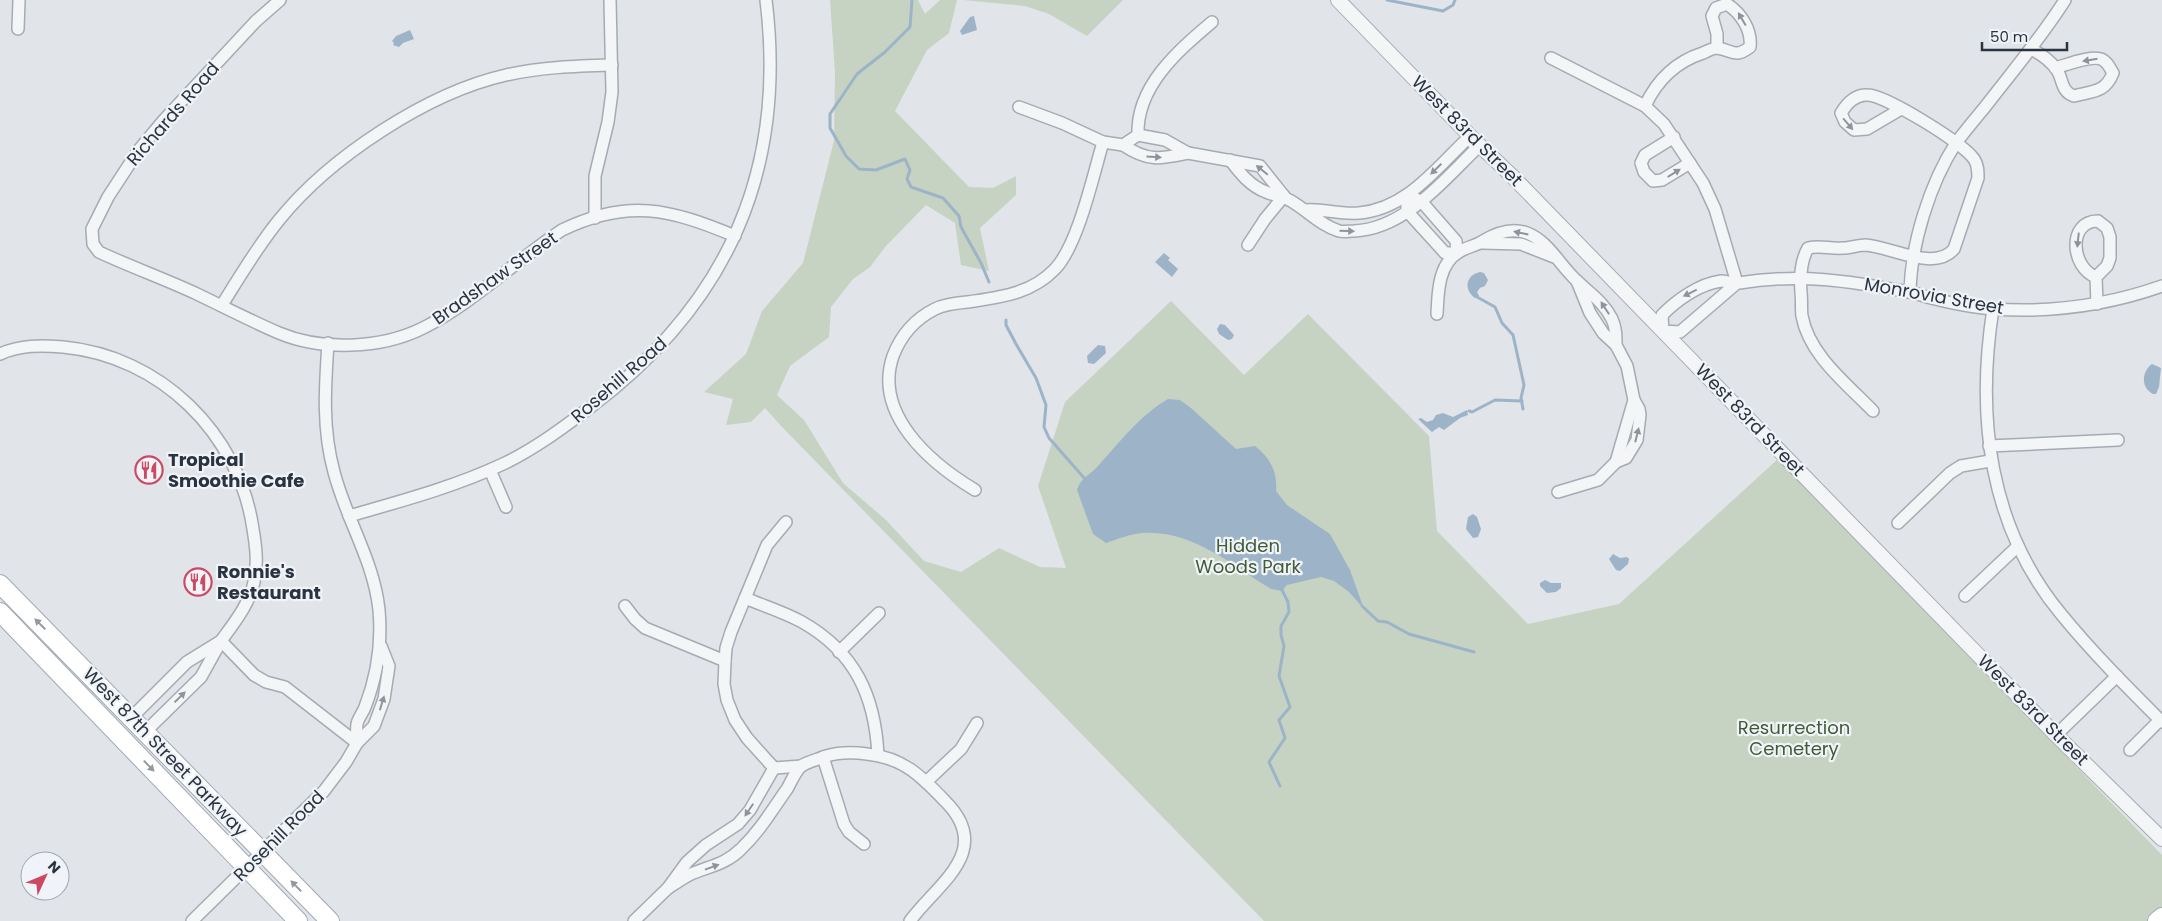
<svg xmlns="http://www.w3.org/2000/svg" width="2162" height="921" font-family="Poppins,sans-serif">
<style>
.green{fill:#c7d3c2}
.water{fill:#9db4c8}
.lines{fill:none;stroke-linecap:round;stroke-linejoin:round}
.stream{stroke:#9db4c8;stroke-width:3}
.minor-casing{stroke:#a6abb3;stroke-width:14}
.tertiary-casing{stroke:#a6abb3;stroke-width:16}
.primary-casing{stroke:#a0a9b4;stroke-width:20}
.minor{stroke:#f3f5f7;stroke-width:11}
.tertiary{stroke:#f3f5f7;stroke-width:14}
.primary{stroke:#fff;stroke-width:18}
.oneway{fill:#8e949c}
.oneway2{fill:#9499a0}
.labels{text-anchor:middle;stroke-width:4.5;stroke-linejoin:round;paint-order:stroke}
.street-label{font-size:18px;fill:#2a3340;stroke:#f0f3f7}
.poi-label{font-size:18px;font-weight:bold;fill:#2a3340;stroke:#f0f3f7;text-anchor:start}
.park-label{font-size:18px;fill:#405c37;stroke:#f0f3f7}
</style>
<rect width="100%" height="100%" fill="#e1e4e9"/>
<!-- green -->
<g class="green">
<polygon points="830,0 918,0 925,14 940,0 957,0 949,33 927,50 895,111 969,187 993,188 1016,176 1016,195 980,228 989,271 961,265 955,223 926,205 886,246 870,267 853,279 831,307 829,337 790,366 777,395 804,420 843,483 886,520 924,561 961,572 999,548 1040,567 1066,568 1038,486 1065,402 1171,301 1244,375 1308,314 1429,436 1437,531 1528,624 1619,604 1778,459 2162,855 2162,911 2151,921 1264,921 784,429 765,408 751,422 726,425 733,399 704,392 746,354 762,311 803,263 834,141 835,72"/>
<polygon points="963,0 1123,0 1087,36 1049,14 1025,6"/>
</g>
<!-- water -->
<g class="water">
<polygon points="974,16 977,30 962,35 960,31 970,17"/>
<polygon points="410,30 414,39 403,43 399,47 393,45 394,43 392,41 396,36"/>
<polygon points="1164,253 1170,258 1168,260 1178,269 1172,277 1155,262"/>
<path d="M1480,272l4,1 4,7 -3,6 -5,2 -3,4 2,4 -4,2c-12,-9 -9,-23 5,-26z"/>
<polygon points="1220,324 1225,325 1234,335 1232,339 1228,340 1219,334 1217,329"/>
<polygon points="1098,345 1105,346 1106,353 1094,364 1088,363 1087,356"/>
<path d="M2152,364l9,4 -2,19 -3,7h-3c-12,-6 -12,-22 -1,-30z"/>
<path d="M1168,399l12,1 11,8 45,41 19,-3c15,11 23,27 21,45l11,14 43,29 20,36 14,39 -15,-17 -15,-11 -13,-4 -34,8 -5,6 -11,-2c-40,-24 -78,-59 -128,-56 -13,1 -25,6 -37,10l-13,-9 -16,-44c5,-14 11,-13 20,-23 22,-24 43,-52 71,-68z"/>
<polygon points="1467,410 1468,415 1460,418 1444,430 1439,427 1432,432 1418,419 1421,418 1427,422 1433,420 1436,415 1443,413 1453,417"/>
<polygon points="1473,514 1477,517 1481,529 1478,537 1473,538 1466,529 1468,517"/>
<polygon points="1613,554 1620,558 1627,557 1629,559 1628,564 1620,571 1616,570 1609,559"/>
<polygon points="1545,580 1551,583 1561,583 1561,588 1556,592 1547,593 1540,586 1540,583"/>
</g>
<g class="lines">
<!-- stream -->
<g class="stream">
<polyline points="912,0 910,27 885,52 857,74 830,114 830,128 846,156 859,169 876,170 905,159 910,170 907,179 911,187 943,198 959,216 961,227 981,263 989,282"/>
<polyline points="1387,0 1443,11 1453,5 1455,0"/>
<polyline points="1477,297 1495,307 1502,323 1513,335 1524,385 1521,398 1523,409"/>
<polyline points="1006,320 1006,325 1016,344 1036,378 1046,405 1044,427 1049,438 1085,479"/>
<polyline points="1469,411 1472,412 1495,400 1522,401"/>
<polyline points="1362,606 1378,621 1387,622 1409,634 1474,652"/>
<polyline points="1280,786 1269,762 1285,738 1279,720 1290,707 1279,676 1284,646 1281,635 1281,626 1289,612 1288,602 1281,588"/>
</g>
<!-- minor casing -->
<g class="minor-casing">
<g id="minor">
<path d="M280,0l-24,21 -93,100 -25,30 -30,46 -16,32 1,15 6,8c32,15 66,27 98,42 27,13 54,27 82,39 43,18 102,16 144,-5 50,-25 92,-67 139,-98 66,-32 108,-21 173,6"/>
<polyline points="18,29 19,0"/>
<path d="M2031,49c10,5 19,11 26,21 6,9 4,22 17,26 19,-5 31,-3 39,-23 -3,-5 -5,-10 -10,-13 -9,-6 -37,5 -48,8"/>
<polyline points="1551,58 1645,106 1664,124 1703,183 1715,209 1737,283"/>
<path d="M1645,106c12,-26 30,-44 58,-53 4,-2 10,-5 14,-5 16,2 17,11 33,-1 2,-17 -9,-34 -23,-43l-11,4 -4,8 5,18v14"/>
<polyline points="1019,107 1062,123 1103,142 1123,145 1138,135"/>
<polyline points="1138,135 1165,140 1188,153 1260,166 1284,196"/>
<path d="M1138,135c-2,-49 41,-85 74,-113"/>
<polyline points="1674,137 1645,155 1641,163 1644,172 1653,181 1662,180 1690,163"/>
<path d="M1123,145c25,17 37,14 65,8"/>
<path d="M1230,160c10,13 20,26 36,32 9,4 17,4 25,9 17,10 29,24 48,30 4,1 10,0 15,0 50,-2 88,-49 121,-81l-1,-10 -9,1c-31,30 -60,68 -106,72 -20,2 -37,-5 -54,-3"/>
<polygon points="1407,195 1421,201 1456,241 1457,253 1445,253 1407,211"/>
<polyline points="595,218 595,176 608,122 612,92 610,0"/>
<polyline points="1482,243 1521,244 1554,257"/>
<polyline points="1248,245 1265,219 1284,196"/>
<path d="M2096,277c-25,-9 -29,-56 2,-56l9,7 3,9v21l-3,8 -11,11 1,27"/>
<path d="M1737,283l-57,49 -17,-1 -1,-16c15,-15 37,-31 59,-34 6,0 12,3 18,2 61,-10 110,-2 170,9 7,1 14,4 22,6 20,5 42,10 63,11 57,4 114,-4 168,-23"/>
<path d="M1910,292c1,-48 20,-109 46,-149 9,-12 19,-24 29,-36 27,-35 56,-69 80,-107"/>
<path d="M222,305c18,-29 35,-58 57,-85 51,-63 148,-127 227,-145 35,-8 71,-9 106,-10"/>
<path d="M1993,309c-17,108 -4,218 68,305 31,38 66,73 101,108"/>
<path d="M1437,314c1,-21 1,-50 22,-62 7,-5 17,-6 24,-11 13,-8 28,-14 44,-8 21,8 32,31 49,47 13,13 27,21 36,39 4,9 4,16 4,26"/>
<path d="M328,343c-3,44 -6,86 6,129 12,47 40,89 45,138 3,33 -2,66 -14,97 -2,6 -7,11 -8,17 -1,6 0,13 0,19"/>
<path d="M0,354c20,-9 41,-9 63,-7 97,9 176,86 190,182 3,18 5,35 1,53 -4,21 -20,41 -33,59l33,34 12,7 19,5 72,56"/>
<path d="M1873,411c-26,-27 -64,-56 -71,-95 -1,-7 0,-15 -1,-23 -1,-15 -1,-31 7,-45 12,-3 22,1 35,0 7,0 15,-3 23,-3 26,2 68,27 88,4l24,-71c0,-7 0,-13 -4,-19 -11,-16 -87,-63 -106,-64 -13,-1 -21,8 -27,18l4,9 9,8 13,-1 34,-20"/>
<polyline points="1989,446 2118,440"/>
<polyline points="1616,462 1634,400"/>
<polyline points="490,470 506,507"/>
<path d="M975,490c-45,-27 -102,-76 -82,-134 8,-21 22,-37 42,-47 10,-5 22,-6 33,-7 33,-5 63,-8 87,-33 23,-24 38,-93 48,-127"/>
<polyline points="1558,492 1598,480 1616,462 1626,458 1637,440 1640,415 1639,409 1634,400 1627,366 1616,345 1603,333 1590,313 1577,281"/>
<path d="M349,516c52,-15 105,-29 154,-52 32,-15 61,-37 89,-58 136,-103 195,-236 174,-406"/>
<polyline points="786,522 767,545 731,632 726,648 725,661 724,684 727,700 735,720 747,738 774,768 802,766"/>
<polyline points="1898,523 1950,473 1961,466 1990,461"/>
<polyline points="1965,596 2018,546"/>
<path d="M745,598c19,8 39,14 57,24 53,30 73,74 76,133"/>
<polyline points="625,606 635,619 645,628 725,661"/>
<polyline points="839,652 879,613"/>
<polyline points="132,717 187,662 221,641 201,677 145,732"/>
<polyline points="2056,735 2117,676"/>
<polyline points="2130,750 2160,720"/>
<polyline points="823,757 844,824 849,832 864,844"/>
<polyline points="926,782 961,749 977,723"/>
<path d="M668,888c8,-5 15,-10 23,-14 19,-8 35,-10 50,-25 19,-18 31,-39 46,-60 4,-7 8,-17 14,-23 6,-4 18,-7 25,-10 14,-4 26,-4 41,-2 37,4 54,22 78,47 50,50 -8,83 -35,120"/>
<polyline points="192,921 324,791 346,762 357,743 374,726 384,699 389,666 381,646"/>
<polyline points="634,921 668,888 687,862 706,845 738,824 750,810 774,768"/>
</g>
</g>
<!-- tertiary casing -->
<g class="tertiary-casing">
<polyline id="tertiary" points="1338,0 1474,140 1512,176 2056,735 2162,839"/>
</g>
<!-- primary casing -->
<g class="primary-casing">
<g id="primary">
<polyline points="0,584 330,921"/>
<polyline points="0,612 298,921"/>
<polyline points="2157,921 2162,917"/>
</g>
</g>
<!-- minor -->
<use href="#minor" class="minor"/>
<!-- tertiary -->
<use href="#tertiary" class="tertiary"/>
<!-- primary -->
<use href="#primary" class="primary"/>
</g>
<!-- one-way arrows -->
<defs><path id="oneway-solid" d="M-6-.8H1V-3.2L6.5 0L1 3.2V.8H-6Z" transform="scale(1.25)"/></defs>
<g class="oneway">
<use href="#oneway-solid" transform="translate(1742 19) rotate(-120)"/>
<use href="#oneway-solid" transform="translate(2090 60) rotate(171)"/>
<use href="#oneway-solid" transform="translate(1848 124) rotate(49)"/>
<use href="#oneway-solid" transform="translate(1154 157) rotate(4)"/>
<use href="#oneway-solid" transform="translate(1436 169) rotate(136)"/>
<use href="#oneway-solid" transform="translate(1262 170) rotate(-141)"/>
<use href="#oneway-solid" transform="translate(1674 173) rotate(-32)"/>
<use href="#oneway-solid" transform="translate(1347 231) rotate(1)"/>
<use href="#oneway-solid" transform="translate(1521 233) rotate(-168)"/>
<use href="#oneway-solid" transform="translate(2078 240) rotate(96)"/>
<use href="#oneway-solid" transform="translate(1690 293) rotate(154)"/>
<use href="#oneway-solid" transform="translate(1605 308) rotate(-123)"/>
<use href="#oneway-solid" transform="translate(1637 435) rotate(-76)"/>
<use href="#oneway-solid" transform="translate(180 697) rotate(-44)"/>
<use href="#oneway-solid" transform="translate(382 703) rotate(-73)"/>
<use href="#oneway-solid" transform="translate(749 810) rotate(124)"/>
<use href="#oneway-solid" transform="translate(712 867) rotate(-20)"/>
</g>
<g class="oneway2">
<use href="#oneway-solid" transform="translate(40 624) rotate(-135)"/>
<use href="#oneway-solid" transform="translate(149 766) rotate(46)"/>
<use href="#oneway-solid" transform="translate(296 886) rotate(-134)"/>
</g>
<!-- icons -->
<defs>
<g id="restaurant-ring" transform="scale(1.4375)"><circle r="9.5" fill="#f0f3f7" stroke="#cb4962" stroke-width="1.5"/><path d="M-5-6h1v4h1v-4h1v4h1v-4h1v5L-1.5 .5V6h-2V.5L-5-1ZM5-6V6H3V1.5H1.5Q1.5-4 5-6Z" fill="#cb4962"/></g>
</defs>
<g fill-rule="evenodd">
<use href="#restaurant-ring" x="149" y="470"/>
<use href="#restaurant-ring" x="198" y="582"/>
</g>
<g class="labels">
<!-- street labels -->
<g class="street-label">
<text transform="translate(173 114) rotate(-49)" y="6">Richards Road</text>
<text transform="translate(1467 131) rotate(45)" y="6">West 83rd Street</text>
<text transform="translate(495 278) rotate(-35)" y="6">Bradshaw Street</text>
<text transform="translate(1934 296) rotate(10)" y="6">Monrovia Street</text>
<text transform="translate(619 380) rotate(-41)" y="6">Rosehill Road</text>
<text transform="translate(1750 420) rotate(46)" y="6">West 83rd Street</text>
<text transform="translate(2033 710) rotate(45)" y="6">West 83rd Street</text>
<text transform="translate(165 752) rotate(46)" y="6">West 87th Street Parkway</text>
<text transform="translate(279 836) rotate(-45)" y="6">Rosehill Road</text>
</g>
<!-- poi labels -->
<g class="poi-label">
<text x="168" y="466">Tropical<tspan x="168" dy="21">Smoothie Cafe</tspan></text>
<text x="217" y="578">Ronnie's<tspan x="217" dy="21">Restaurant</tspan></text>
</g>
<!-- park labels -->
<g class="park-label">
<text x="1248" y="552">Hidden<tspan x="1248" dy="21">Woods Park</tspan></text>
<text x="1794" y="734">Resurrection<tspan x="1794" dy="21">Cemetery</tspan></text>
</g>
</g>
<!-- north arrow -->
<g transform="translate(45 876) rotate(46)"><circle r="24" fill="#f0f3f7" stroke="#a1a6ae"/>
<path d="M0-4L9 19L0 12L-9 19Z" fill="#cb4962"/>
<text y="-8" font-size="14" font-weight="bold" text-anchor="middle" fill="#2a3340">N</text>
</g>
<!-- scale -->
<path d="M1982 42v8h85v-8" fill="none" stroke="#2a3340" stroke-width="2.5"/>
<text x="1990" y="42" font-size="15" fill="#2a3340" stroke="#f0f3f7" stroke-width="4" paint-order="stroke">50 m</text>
</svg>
